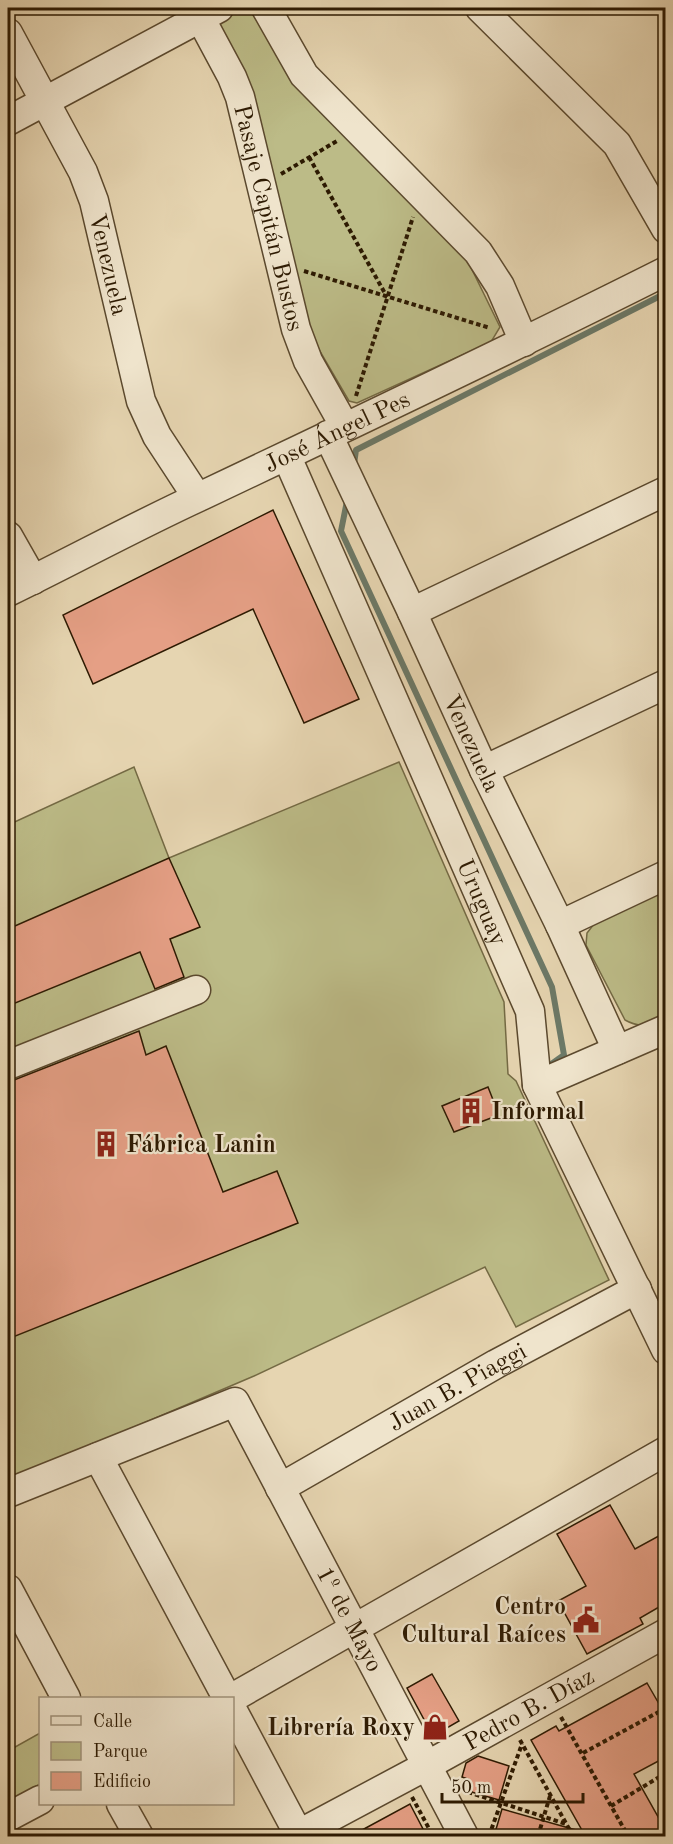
<svg xmlns="http://www.w3.org/2000/svg" width="673" height="1844" font-family="'Old Standard TT',serif">
<style>
.green{fill:#bcbb87;stroke:#746a44;stroke-width:1.5}
.lines{fill:none;stroke-linecap:round;stroke-linejoin:round}
.stream{stroke:#6c7967;stroke-width:6}
.building{fill:#e59f85;stroke:#2d1a02;stroke-width:1.5}
.minor-casing{stroke:#5b492e;stroke-width:31}
.path{stroke:#2d1a02;stroke-width:4;stroke-dasharray:4.5 3;stroke-linecap:butt}
.minor{stroke:#efe4cc;stroke-width:28}
.labels{text-anchor:middle;stroke-width:4.5;stroke-linejoin:round;paint-order:stroke}
.street-label{font-size:24px;fill:#2d1a02;stroke:#efe4cc}
.poi-label{font-size:24px;font-weight:bold;fill:#2d1a02;stroke:#efe4cc;text-anchor:start}
</style>
<rect width="100%" height="100%" fill="#e6d5b1"/>
<filter id="stains"><feTurbulence type="fractalNoise" baseFrequency=".00333" numOctaves="4"/><feColorMatrix values="0 0 0 0 .2 0 0 0 0 .09 0 0 0 0 .02 0 0 0 .5 -.17"/></filter>
<radialGradient id="worn" r=".72"><stop offset=".6" stop-color="#630" stop-opacity="0"/><stop offset="1" stop-color="#630" stop-opacity=".3"/></radialGradient>
<!-- green -->
<g class="green">
<polygon points="241,8 253,13 460,245 500,327 491,342 357,403 349,401 304,324 216,34 219,18"/>
<polygon points="399,762 504,1002 508,1074 516,1081 609,1280 516,1327 485,1267 254,1376 8,1481 8,825 134,767 169,858"/>
<path d="M665,889v126c-17,8 -22,15 -40,5l-39,-75 1,-12 7,-9z"/>
<polygon points="40,1733 40,1784 8,1802 8,1751"/>
</g>
<g class="lines">
<!-- stream -->
<g class="stream">
<polyline points="354,464 356,450 666,293"/>
<polyline points="347,501 341,531 552,987 564,1055 550,1065"/>
</g>
</g>
<!-- building -->
<g class="building">
<polygon points="273,510 359,699 304,723 253,609 93,684 63,615"/>
<polygon points="169,858 200,927 170,939 184,977 155,989 140,952 8,1006 8,929"/>
<polygon points="139,1031 146,1055 166,1046 223,1192 277,1171 298,1223 8,1339 8,1081 14,1080"/>
<polygon points="488,1087 499,1115 454,1132 442,1106"/>
<polygon points="610,1505 635,1549 666,1532 666,1603 640,1618 643,1624 587,1654 558,1601 586,1586 557,1534"/>
<polygon points="432,1674 459,1721 433,1736 407,1688"/>
<polygon points="647,1683 666,1716 666,1757 634,1774 666,1831 666,1836 585,1836 584,1835 584,1836 494,1836 502,1809 583,1832 531,1740 556,1726 559,1731"/>
<polygon points="478,1756 509,1766 499,1800 468,1791 468,1779 462,1777 466,1763"/>
<polygon points="410,1804 423,1829 409,1836 351,1836"/>
</g>
<g class="lines">
<!-- minor casing -->
<g class="minor-casing">
<g id="minor">
<path id="s1" d="M195,8l37,69 8,20 56,232 12,32 37,66"/>
<polyline points="266,8 304,75 478,252 500,286 524,342"/>
<polyline points="480,8 617,144 666,229"/>
<path id="s2" d="M8,33l75,139 11,29 47,200 16,35 40,61"/>
<polyline points="8,121 219,8"/>
<path id="s3" d="M328,435l84,177 72,158 76,155 57,125"/>
<path id="s4" d="M287,457l243,554 7,74 129,265"/>
<polyline points="8,536 33,580"/>
<path id="s5" d="M8,592c64,-31 126,-65 191,-95 156,-74 312,-148 467,-226"/>
<polyline points="412,612 666,491"/>
<polyline points="484,770 666,684"/>
<polyline points="560,925 666,875"/>
<polyline points="8,1065 196,990"/>
<polyline points="537,1085 666,1029"/>
<polyline points="98,1457 227,1698"/>
<path id="s6" d="M280,1488l216,-124 141,-75"/>
<polyline points="8,1493 235,1402 464,1836"/>
<polyline points="8,1589 66,1698"/>
<polyline points="232,1698 666,1451"/>
<polyline points="232,1709 299,1835"/>
<polyline points="121,1804 139,1836"/>
<polyline points="8,1817 40,1800"/>
<path id="s7" d="M295,1836l133,-71 238,-132"/>
</g>
</g>
<!-- path -->
<g class="path">
<polyline points="309,157 387,297"/>
<polyline points="281,174 337,141"/>
<polyline points="304,271 490,328"/>
<polyline points="356,396 413,217"/>
<polyline points="661,1660 666,1668"/>
<polyline points="561,1717 628,1836"/>
<polyline points="520,1740 573,1836"/>
<polyline points="583,1753 666,1708"/>
<polyline points="468,1792 566,1824"/>
<polyline points="412,1797 433,1836"/>
<polyline points="611,1806 666,1773"/>
<polyline points="489,1836 522,1744"/>
<polyline points="538,1836 550,1796"/>
</g>
<!-- minor -->
<use href="#minor" class="minor"/>
</g>
<!-- icons -->
<defs>
<g id="building-bare" transform="scale(2.07)"><path d="M-4-6H4V6H1V3H-1V6H-4ZM-2.5-4.3h1.7v1.8h-1.7ZM.8-4.3h1.7v1.8H.8ZM-2.5-1h1.7V.8h-1.7ZM.8-1h1.7V.8H.8Z" fill="#8f2418" stroke="#efe4cc" stroke-width="2.5" paint-order="stroke"/></g>
<g id="civic-bare" transform="scale(2.07)"><path d="M-.6-6.5H3V-4.5H.6V-3L4-1V1h2V6H-6V1h2V-1L-.6-3ZM-1.2 2.5V6h2.4V2.5Z" fill="#8f2418" stroke="#efe4cc" stroke-width="2.5" paint-order="stroke"/></g>
<g id="shop-bare" transform="scale(2.07)"><path d="M-5-2.5h2.3a2.7 3.5 0 0 1 5.4 0H5L5.5 6h-11ZM-1.5-2.5h3a1.5 2.3 0 0 0-3 0Z" fill="#8f2418" stroke="#efe4cc" stroke-width="2.5" paint-order="stroke"/></g>
</defs>
<g fill-rule="evenodd">
<use href="#building-bare" x="471" y="1111"/>
<use href="#building-bare" x="106" y="1144"/>
<use href="#civic-bare" x="586" y="1620"/>
<use href="#shop-bare" x="435" y="1727"/>
</g>
<g class="labels">
<!-- street labels -->
<g class="street-label">
<text dy="8" stroke="none"><textPath href="#s1" startOffset="224">Pasaje Capitán Bustos</textPath></text>
<text dy="8" stroke="none"><textPath href="#s2" startOffset="254">Venezuela</textPath></text>
<text dy="8" stroke="none"><textPath href="#s5" startOffset="366">José Ángel Pes</textPath></text>
<text dy="8" stroke="none"><textPath href="#s3" startOffset="340">Venezuela</textPath></text>
<text dy="8" stroke="none"><textPath href="#s4" startOffset="486">Uruguay</textPath></text>
<text dy="8" stroke="none"><textPath href="#s6" startOffset="204">Juan B. Piaggi</textPath></text>
<text transform="translate(350 1619) rotate(62)" y="8">1º de Mayo</text>
<text dy="8" stroke="none"><textPath href="#s7" startOffset="266">Pedro B. Díaz</textPath></text>
</g>
<!-- poi labels -->
<g class="poi-label">
<text x="491" y="1119">Informal</text>
<text x="126" y="1152">Fábrica Lanin</text>
<text x="566" y="1614" text-anchor="end">Centro<tspan x="566" dy="28">Cultural Raíces</tspan></text>
<text x="415" y="1735" text-anchor="end">Librería Roxy</text>
</g>
</g>
<!-- margin -->
<rect width="673" height="1844" fill="none" stroke="#e6d5b1" stroke-width="30"/>
<rect x="9" y="9" width="655" height="1826" fill="none" stroke="#2d1a02" stroke-width="3"/>
<rect x="15" y="15" width="643" height="1814" fill="none" stroke="#2d1a02" stroke-width="1.5"/>
<!-- legend -->
<rect x="39" y="1697" width="195" height="108" fill="#efe4cc" stroke="#a1937b" stroke-width="1.5"/>
<rect x="51" y="1716" width="30" height="9" fill="#efe4cc" stroke="#a1937b" stroke-width="1.5"/>
<text x="93" y="1727" font-size="18" fill="#2d1a02">Calle</text>
<rect x="51" y="1742" width="30" height="18" fill="#bcbb87" stroke="#a1937b" stroke-width="1.5"/>
<text x="93" y="1757" font-size="18" fill="#2d1a02">Parque</text>
<rect x="51" y="1772" width="30" height="18" fill="#e59f85" stroke="#a1937b" stroke-width="1.5"/>
<text x="93" y="1787" font-size="18" fill="#2d1a02">Edificio</text>
<!-- scale -->
<path d="M442 1793v9h141v-9" fill="none" stroke="#2d1a02" stroke-width="3"/>
<text x="451" y="1793" font-size="18" fill="#2d1a02" stroke="#efe4cc" stroke-width="4.5" paint-order="stroke">50 m</text>
<rect width="100%" height="100%" filter="url(#stains)"/>
<rect width="100%" height="100%" fill="url(#worn)"/>
</svg>
